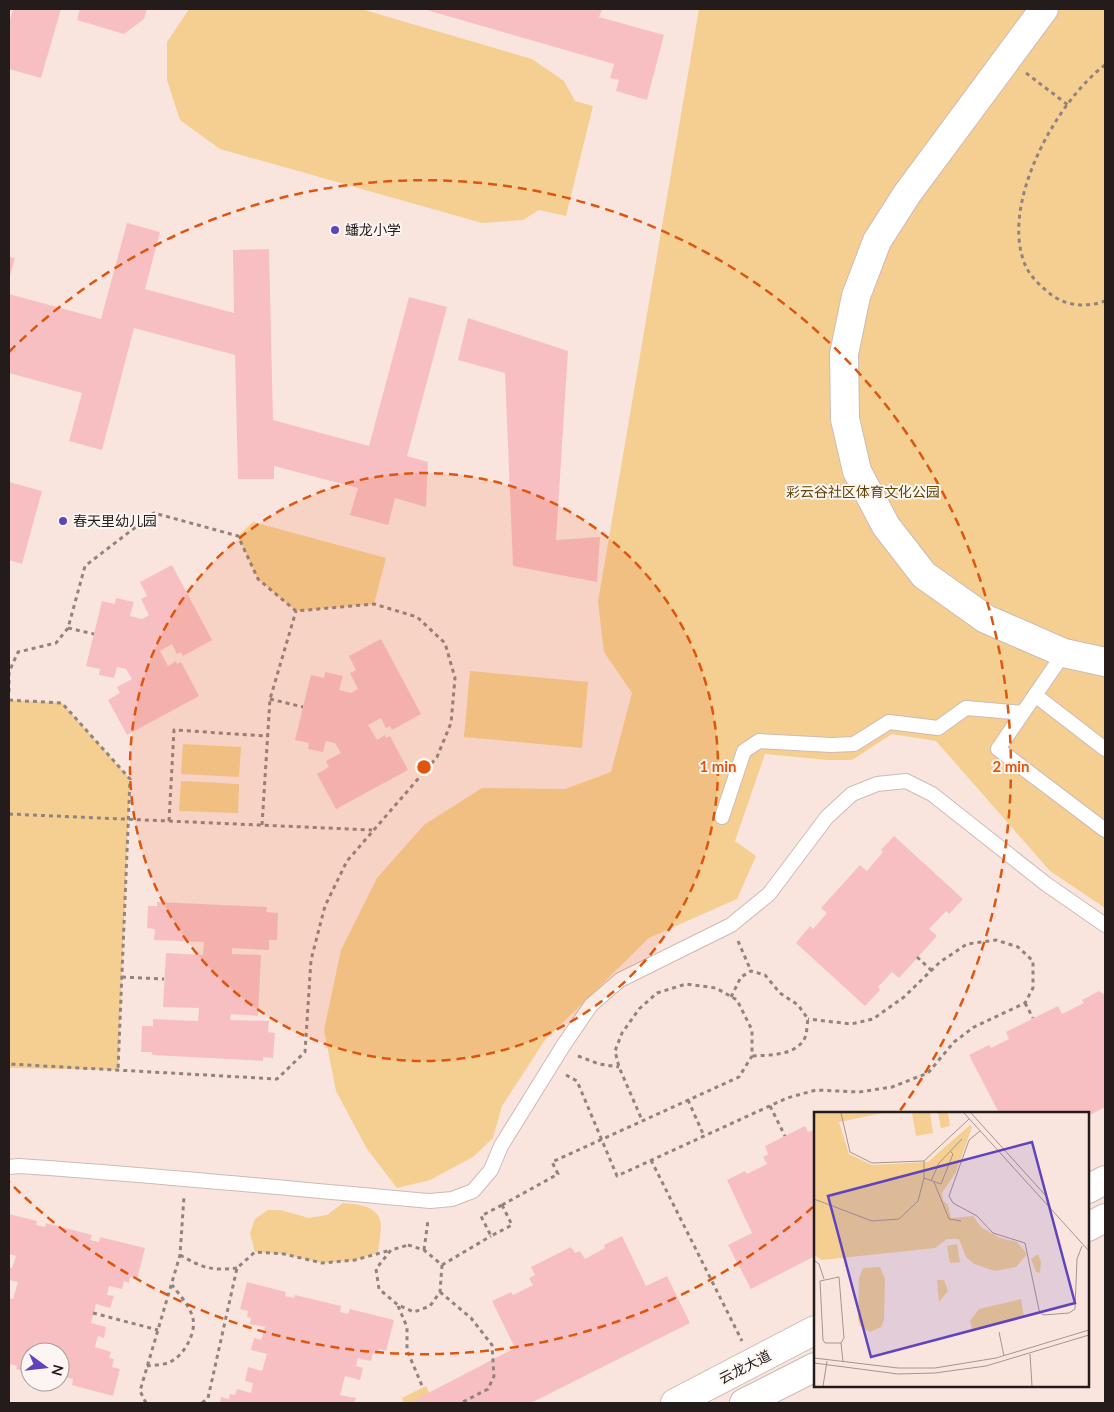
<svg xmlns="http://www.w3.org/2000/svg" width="1114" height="1412" font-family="Lato,'Noto Sans SC',sans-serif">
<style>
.green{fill:#f4cf91}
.building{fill:#f8bfc2}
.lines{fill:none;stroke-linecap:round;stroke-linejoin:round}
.lane-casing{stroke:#cfbab4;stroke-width:16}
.street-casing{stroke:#cfbab4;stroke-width:30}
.secondary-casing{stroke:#cfbab4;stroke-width:30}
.path{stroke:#92837f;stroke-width:3;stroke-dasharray:4 4;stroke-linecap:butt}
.lane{stroke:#fff;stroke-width:14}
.street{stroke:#fff;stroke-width:28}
.secondary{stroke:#fff;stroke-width:28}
.ring{fill:none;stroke:#de560d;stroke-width:2.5;stroke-dasharray:9 6}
.poi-dot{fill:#5f44bc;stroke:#fdf5f2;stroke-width:2}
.labels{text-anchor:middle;stroke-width:4;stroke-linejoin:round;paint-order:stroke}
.poi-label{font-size:14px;fill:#241c1a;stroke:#fdf5f2;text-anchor:start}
.park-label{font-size:14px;fill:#624504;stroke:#fdf5f2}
.street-label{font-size:14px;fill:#241c1a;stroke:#fdf5f2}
.inset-road{fill:none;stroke:#a49590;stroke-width:1}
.view{fill:#5f44bc;fill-opacity:0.15;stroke:#5f44bc;stroke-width:2.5}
.inset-edge{fill:none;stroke:#241c1a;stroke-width:2.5}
.centre{fill:#de560d;stroke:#fdf5f2;stroke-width:2.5}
.ring-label{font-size:15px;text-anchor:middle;font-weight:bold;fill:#de560d;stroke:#fdf5f2;stroke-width:4;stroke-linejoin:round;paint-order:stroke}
</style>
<rect width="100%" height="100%" fill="#fae5de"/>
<!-- green -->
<g class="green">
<polygon points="189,9 361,9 532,59 564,81 575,101 593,106 566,216 539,210 523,220 482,223 220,149 180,120 167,80 167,42"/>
<polygon points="699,9 1105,9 1105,908 1050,871 936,741 892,734 852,760 827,760 765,754 735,841 756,856 737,899 649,938 545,1040 502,1106 493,1138 473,1157 430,1180 397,1188 367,1149 336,1091 324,1030 341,950 377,878 424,825 482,788 565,789 611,772 632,693 604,652 598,602"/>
<polygon points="253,522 386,558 374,604 296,611 258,579 238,536"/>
<polygon points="470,671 588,682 582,748 464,737"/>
<polygon points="9,700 62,703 130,779 118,1070 9,1068"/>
<polygon points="183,744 241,747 239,777 181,774"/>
<polygon points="181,781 239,784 238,813 179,811"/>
<path d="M343,1203c15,1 37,3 38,22 0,9 -2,19 -3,28l-23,7 -33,3 -38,-9 -29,-2 -5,-19 5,-14 13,-9h12l29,8 18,-3z"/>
<polygon points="426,1386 434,1403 404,1403 402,1398"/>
</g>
<!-- building -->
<g class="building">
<polygon points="13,9 61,9 41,78 9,69 9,23"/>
<polygon points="80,9 147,9 144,19 124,34 77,20"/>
<polygon points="423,9 602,9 599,17 664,35 647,100 616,91 619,80 610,78 614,64"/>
<polygon points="127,223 160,232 145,289 234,313 233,250 269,249 273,420 369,446 409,297 447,307 407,456 428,462 426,507 395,498 388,525 350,515 358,488 274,466 274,479 238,479 235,355 134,328 102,450 69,441 82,393 9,373 9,294 101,319"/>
<polygon points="9,257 15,258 9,279"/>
<polygon points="468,318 568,351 556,540 600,537 597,582 513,566 505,373 458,360"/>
<polygon points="9,482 42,491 22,564 9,560"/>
<polygon points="172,565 212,640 183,656 181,652 177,654 172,644 160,651 168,666 176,661 177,664 181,662 199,696 127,735 108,700 120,693 117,687 132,679 126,669 117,667 114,678 99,675 100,669 86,666 102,601 115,604 116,598 134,602 130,616 142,619 149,615 141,599 147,596 140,582"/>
<polygon points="381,639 421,714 392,730 390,726 386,728 381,718 368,725 377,740 385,735 386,738 390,736 408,770 336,809 317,774 329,767 326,761 341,753 335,743 326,741 323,752 308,749 309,743 295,740 311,675 324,678 325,672 343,676 339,690 351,693 358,689 350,673 356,670 349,656"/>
<polygon points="894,836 963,899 949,914 946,911 929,929 937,936 899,978 892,972 878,987 880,990 865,1006 796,943 810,926 813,929 827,913 821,908 860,865 867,871 883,852 881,850"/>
<polygon points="157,902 267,907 266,912 278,913 277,940 269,940 269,950 232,948 232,954 261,955 258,1016 231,1014 230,1020 269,1021 268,1032 275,1033 273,1058 263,1057 263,1061 152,1055 152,1052 141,1052 142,1026 153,1026 153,1019 198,1021 199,1008 163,1007 166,953 203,955 204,942 154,940 155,929 147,928 148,906 157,906"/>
<polygon points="1099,991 1105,995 1105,1107 1088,1116 1088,1113 999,1113 969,1055 989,1045 991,1048 1009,1039 1006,1032 1058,1006 1062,1014 1084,1003 1082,1000"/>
<polygon points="805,1126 808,1132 814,1130 815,1132 815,1256 751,1289 728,1245 752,1233 727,1180 745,1171 747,1174 767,1164 763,1157 768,1154 765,1146"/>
<polygon points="9,1214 37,1221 36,1225 45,1227 46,1223 92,1235 90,1240 99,1242 100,1237 145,1248 137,1279 130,1277 129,1283 124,1281 122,1289 109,1286 107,1295 114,1296 110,1308 96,1304 91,1323 106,1327 104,1338 98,1336 95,1347 111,1352 109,1358 114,1359 112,1367 120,1369 113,1396 72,1385 73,1379 65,1377 64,1381 60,1380 60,1352 30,1352 30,1373 16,1369 17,1366 11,1364 9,1370 9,1298 13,1299 18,1282 9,1280 9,1267 12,1268 16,1256 9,1254"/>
<polygon points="622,1236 646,1286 667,1276 690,1323 531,1403 409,1403 515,1348 492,1301 511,1292 513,1295 533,1285 529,1278 535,1275 531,1267 571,1247 575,1253 580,1251 585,1259 605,1248 604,1245"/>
<polygon points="247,1282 286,1292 285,1296 294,1298 295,1295 341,1306 340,1312 348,1314 350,1309 394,1320 386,1351 379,1349 378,1354 373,1353 371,1361 358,1358 356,1366 363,1368 360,1380 345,1376 340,1395 356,1398 354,1403 220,1403 221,1397 229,1399 230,1394 235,1395 237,1389 251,1393 253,1383 245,1381 248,1367 262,1371 267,1354 251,1350 254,1338 261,1340 265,1327 250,1324 251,1318 247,1317 248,1311 240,1309"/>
</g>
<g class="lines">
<!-- lane casing -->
<g class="lane-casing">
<g id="lane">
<polyline points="1064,653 998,749 1105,830"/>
<polyline points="1035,695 1105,749"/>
<polyline points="722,817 744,751 759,741 831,745 854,744 889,722 938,728 966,708 1023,713"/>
<path d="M9,1167l10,-1c137,9 274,23 411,35l22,-2 21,-8 18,-21 10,-24 62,-100 28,-41 29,-25 111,-55 38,-31 58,-77 25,-23 25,-10 29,-3 26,13 114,90 59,41"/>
</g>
</g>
<!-- street casing -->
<g class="street-casing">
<polyline id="street" points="1044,9 907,194 877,241 856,296 844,354 845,419 857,471 886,526 924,575 986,619 1064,653 1105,662"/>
</g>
<!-- secondary casing -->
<g class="secondary-casing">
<g id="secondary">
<polyline points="1088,1189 1105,1180"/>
<polyline points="1088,1227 1105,1218"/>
<polyline points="675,1403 815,1330"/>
<polyline points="744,1403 815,1367"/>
</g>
</g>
<!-- path -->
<g class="path">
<path d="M1105,65c-48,36 -102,134 -82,194 4,14 14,24 25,33 15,14 39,16 57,9"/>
<polyline points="1026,73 1068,105"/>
<polyline points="68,628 94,634"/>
<polyline points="9,692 9,672 18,652 56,643 68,628 85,566 154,513 238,536 258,579 296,611 374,604 417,617 445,643 455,678 451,723 437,757 347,861 325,906 311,960 305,1052 277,1079 9,1064"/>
<polyline points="270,699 303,707"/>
<polyline points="9,700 62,703 130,779 118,1070"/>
<polyline points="9,814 372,830"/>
<polyline points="169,821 174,730 267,736"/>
<polyline points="262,825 270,699 296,611"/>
<polyline points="738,941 751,971"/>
<polyline points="917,957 932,971"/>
<polyline points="122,977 164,979"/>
<path d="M731,997l10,-20 10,-6 14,4 15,18 18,12 10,14c-1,5 -1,11 -2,16 -7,21 -36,20 -54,21"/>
<polyline points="1025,1003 1033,1018"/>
<polyline points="578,1056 599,1064 619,1067"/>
<polyline points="566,1075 577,1081 617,1176 787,1098 816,1090 859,1092 892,1087 928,1073 954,1042 974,1027 1025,1003 1033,988 1033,961 1018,947 996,940 967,944 940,962 904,997 873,1019 851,1024 808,1019"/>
<polyline points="688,1100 704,1136"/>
<polyline points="770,1106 785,1136"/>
<polyline points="651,1160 742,1341"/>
<polyline points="502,1205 558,1174 552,1162 739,1077 752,1056 752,1030 737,1000 716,988 686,984 657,993 639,1009 622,1033 615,1051 619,1067 642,1120"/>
<polygon points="502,1205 512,1225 491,1236 481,1216"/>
<polygon points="408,1245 424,1250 442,1265 440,1292 430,1306 414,1312 398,1305 379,1289 376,1269 391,1250"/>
<polyline points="424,1250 428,1220"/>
<path d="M180,1255c23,13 31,16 57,13"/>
<polyline points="442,1265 491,1236"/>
<polyline points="440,1292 471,1318 492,1345 494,1376 488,1389 461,1403"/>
<polyline points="398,1306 407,1327 407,1350 423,1388"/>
<polyline points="93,1313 158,1330"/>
<path d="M147,1366c7,-1 17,-1 23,-4 15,-7 28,-32 22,-47 -4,-11 -13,-21 -20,-30"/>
<polyline points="146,1403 140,1391 180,1255 184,1196"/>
<polyline points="202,1403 208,1398 237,1268 255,1252 284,1254 322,1263 355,1260 391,1250"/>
</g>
<!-- lane -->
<use href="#lane" class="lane"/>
<!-- street -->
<use href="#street" class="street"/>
<!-- secondary -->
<use href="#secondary" class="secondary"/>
</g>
<!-- distance rings -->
<circle cx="424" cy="767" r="294" fill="#de560d" fill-opacity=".12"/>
<g class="ring">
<circle cx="424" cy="767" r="294"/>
<path d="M813 1207A587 587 0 0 1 9 1182M9 352A587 587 0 0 1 899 1112"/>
</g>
<!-- markers -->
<g class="poi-dot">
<circle cx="335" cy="230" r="5"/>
<circle cx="63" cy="521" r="5"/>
</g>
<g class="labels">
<!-- poi labels -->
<g class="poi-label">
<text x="345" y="235">蟠龙小学</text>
<text x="73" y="526">春天里幼儿园</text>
</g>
<!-- park labels -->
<g class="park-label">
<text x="863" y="497">彩云谷社区体育文化公园</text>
</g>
<!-- street labels -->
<g class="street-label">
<text transform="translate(745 1367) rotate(-27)" y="5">云龙大道</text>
</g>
</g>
<!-- overview -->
<g transform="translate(814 1112)">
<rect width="275" height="275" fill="#fae5de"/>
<path d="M1,1h68l-44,9 10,32 23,11 56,-3 42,-37 2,2 -16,45 -14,21 1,7 5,5 3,13 22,-2 8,11 19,11 17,4 10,12 -11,13 -21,4 -21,-7 -8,-7 -7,-18h-12l-12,9 -113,12 -8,-5zM98,1h18l3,20 -17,3zM124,1h10l2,13 -9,2zM143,132l3,18 -10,1 -3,-17zM224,142l3,8 -1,11 -4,-1 -5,-13zM66,155l5,12 -1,41 -3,7 -11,5 -10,-6 -2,-6 1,-42 4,-10zM123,168h7l4,11 -9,11zM207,187l3,18 -52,12 -2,-8 9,-12z" fill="#f4cf91"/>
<path class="inset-road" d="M27,1l9,39 22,11 52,-2 45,-42M150,1l125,138M157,1l76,84M166,19l-11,9 -20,56 4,7 24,13 16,17 32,10 14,67 4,5 26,-2 6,-4 2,-50 5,-13M110,66l17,6 12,-30 -3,-3M117,69l8,-18 23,-24M120,70l15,37 12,2M0,87l58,22 27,-2 19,-18 6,-23v-17M0,148l5,4 5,15M25,165l5,61 -3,5h-16l-2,-3 -3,-59zM185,220l5,24M27,231l2,19M216,242l2,32M0,246l84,10h37l61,-10 93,-28M0,251l84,11 37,-1 51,-7 103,-31M9,274l4,-25"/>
<path class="view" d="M218,30l43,161 -204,54 -43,-161z"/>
<rect width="275" height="275" class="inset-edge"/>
</g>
<circle cx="424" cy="767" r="8" class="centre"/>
<g class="ring-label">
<text x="718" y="772">1 min</text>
<text x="1011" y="772">2 min</text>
</g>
<!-- border -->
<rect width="1114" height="1412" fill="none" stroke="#241c1a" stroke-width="20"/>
<!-- north arrow -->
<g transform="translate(45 1367) rotate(105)"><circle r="24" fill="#fdf5f2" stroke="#a69e9c"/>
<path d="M0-4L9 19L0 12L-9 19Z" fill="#5f44bc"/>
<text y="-8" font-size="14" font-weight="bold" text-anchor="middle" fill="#241c1a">N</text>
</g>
</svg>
